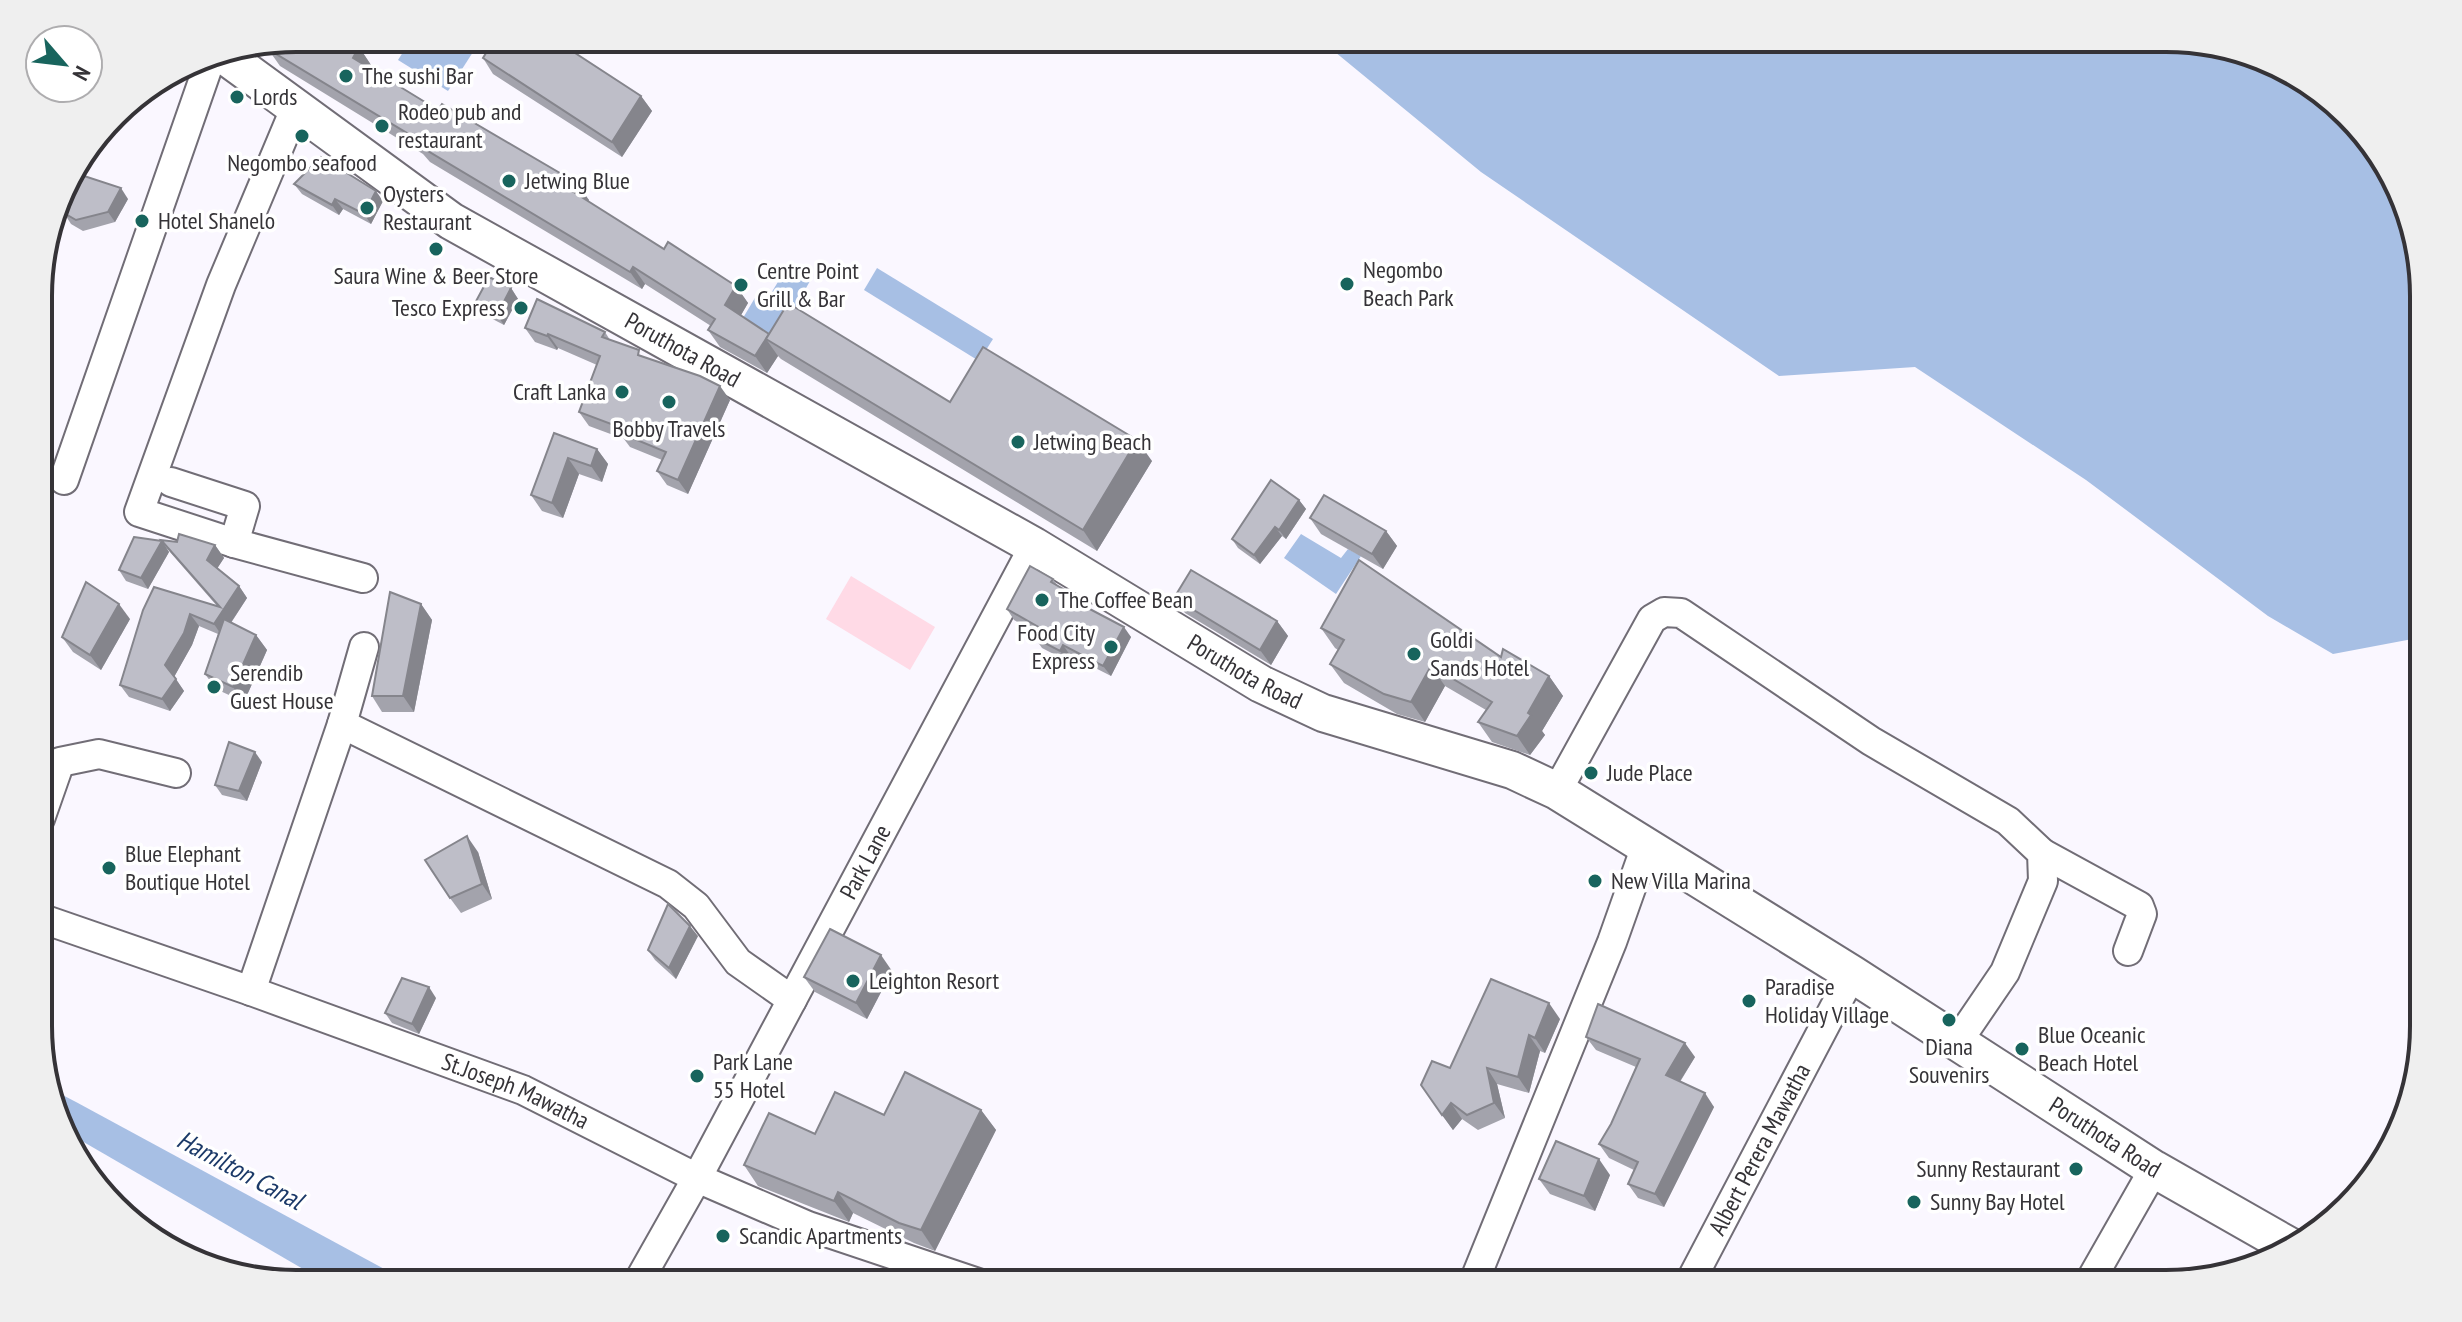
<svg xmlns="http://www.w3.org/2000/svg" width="2462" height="1322" font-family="'PT Sans Narrow',sans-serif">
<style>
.green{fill:#ffdae6}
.water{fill:#a7bfe4}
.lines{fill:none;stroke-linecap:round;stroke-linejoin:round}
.minor-casing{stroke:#716d76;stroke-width:32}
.major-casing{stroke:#716d76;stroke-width:40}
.minor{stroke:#fff;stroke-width:28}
.major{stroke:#fff;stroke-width:36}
.wall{fill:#a3a3ac}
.shaded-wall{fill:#85858c}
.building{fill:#bebec8;stroke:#85858c;stroke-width:2}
.poi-dot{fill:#18645d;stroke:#fff;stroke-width:3}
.labels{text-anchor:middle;stroke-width:7;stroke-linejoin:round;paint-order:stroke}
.poi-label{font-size:24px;fill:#353337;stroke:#fff;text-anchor:start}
.street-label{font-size:24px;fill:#353337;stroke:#fff}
.water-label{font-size:26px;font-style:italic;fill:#1b3968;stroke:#fff}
.rim{fill:none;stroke:#353337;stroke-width:4}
</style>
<rect width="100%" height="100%" fill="#faf7ff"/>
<!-- green -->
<polygon class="green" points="851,576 935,627 910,670 826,619"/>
<!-- water -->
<g class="water">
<polygon points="412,38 482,38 448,91 398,60"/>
<polygon points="1318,38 2166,38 2281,65 2380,152 2422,262 2423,637 2333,654 2268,616 2086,480 1915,367 1779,376 1481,172"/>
<polygon points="787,267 810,281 776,341 743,318 759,291 770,295"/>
<polygon points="877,268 993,339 979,361 864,290"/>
<polygon points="1301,534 1341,558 1348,549 1361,556 1336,594 1284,558"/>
<polygon points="51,1089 76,1102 412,1284 329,1284 68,1133"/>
</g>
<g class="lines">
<!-- minor casing -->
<g class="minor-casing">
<g id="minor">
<polyline points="295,109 221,285 139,512 234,543 363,578"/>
<polyline points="64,480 212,55"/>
<polyline points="171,482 245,506 234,543"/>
<polyline points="342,724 668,884 696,906 738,962 792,1000"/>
<polyline points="1557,791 1652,619 1664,612 1681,613 1871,741 2008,821 2042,853 2043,881 2005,972 1958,1041"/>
<polyline points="40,819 60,762 99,754 176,773"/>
<polyline points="2042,853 2139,906 2142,914 2128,951"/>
<path id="s1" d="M40,918l211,73 272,99 174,88 111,48 173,58"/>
<polyline points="251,991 342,724 364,647"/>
<polyline points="2089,1283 2154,1169"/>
<path id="s2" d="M637,1284l60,-106 337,-632"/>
<polyline points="1473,1284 1612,942 1646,846"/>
<path id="s3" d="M1689,1284l163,-310"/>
</g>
</g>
<!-- major casing -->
<g class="major-casing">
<g id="major">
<path id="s4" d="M221,53l230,168 583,325 227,138 62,29 189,57 45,21 295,183 302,195 137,78"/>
</g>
</g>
<!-- minor -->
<use href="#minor" class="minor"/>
<!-- major -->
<use href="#major" class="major"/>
</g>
<!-- wall -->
<g class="wall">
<polygon points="475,39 641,96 652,111 622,157 493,74 483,58 486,53"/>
<polygon points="359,47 371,65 369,68 589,200 588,201 664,249 736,286 748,303 741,315 769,334 950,402 1152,461 1097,551 781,359 778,356 767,373 720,347 708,330 711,326 645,284 642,289 430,162 423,154 280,66 268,49"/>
<polygon points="294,184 383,201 371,224 343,209 339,215 302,194"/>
<polygon points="128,199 115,222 83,231 71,224 64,213"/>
<polygon points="511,288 518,299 504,325 483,314 475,303"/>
<polygon points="525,328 605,332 610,340 730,400 688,494 667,485 657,471 662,460 630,447 624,439 589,426 579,412 597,365 558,348 557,350 535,342"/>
<polygon points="554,433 597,449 608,464 602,482 579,474 563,518 542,511 531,495"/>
<polygon points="1299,500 1306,509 1286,539 1282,536 1260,564 1238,548 1232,539"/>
<polygon points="1310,518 1386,531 1397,546 1383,569 1321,534"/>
<polygon points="161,540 215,545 224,558 217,568 239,586 247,598 231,623 256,635 267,650 244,702 216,689 205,674 218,634 199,626 192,645 174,677 184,691 170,711 129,697 120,685 143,610 217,606 170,552"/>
<polygon points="162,541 169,552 148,589 126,581 119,570"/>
<polygon points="1053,579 1058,586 1131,637 1111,676 1070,655 1067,661 1042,648 1035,638 1038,633 1014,620 1007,609"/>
<polygon points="1174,598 1277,621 1288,636 1271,665 1185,613"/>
<polygon points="421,604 432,620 414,712 382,712 372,696"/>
<polygon points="130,619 101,670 73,652 62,637"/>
<polygon points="1321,628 1501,657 1549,676 1563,696 1542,731 1545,735 1530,755 1492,742 1478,722 1486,710 1445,686 1425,722 1397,714 1344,683 1330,664 1338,650 1335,648"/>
<polygon points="262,762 247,801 222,795 215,785"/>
<polygon points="478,852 492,899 461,913 450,898"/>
<polygon points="698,936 676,979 655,960 648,950"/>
<polygon points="892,971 867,1019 815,992 804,977"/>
<polygon points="436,998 419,1034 392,1023 385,1013"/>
<polygon points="1560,1019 1545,1053 1540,1051 1529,1093 1497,1084 1505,1118 1478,1130 1462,1119 1453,1130 1421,1085 1450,1068"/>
<polygon points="1586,1037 1695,1057 1680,1082 1714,1107 1664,1207 1638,1198 1628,1184 1634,1170 1609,1158 1599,1144 1611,1124 1636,1067 1596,1050"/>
<polygon points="981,1110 996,1130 935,1251 914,1243 853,1213 849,1222 758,1186 744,1165 815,1134 884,1115"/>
<polygon points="1610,1175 1595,1211 1550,1194 1539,1179"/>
</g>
<!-- shaded-wall -->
<g class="shaded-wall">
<polygon points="359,47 371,65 365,75 353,58"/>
<polygon points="641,96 652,111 622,157 612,142"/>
<polygon points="577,183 589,200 584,208 572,191"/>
<polygon points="121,188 128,199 115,222 108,212"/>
<polygon points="376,191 383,201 371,224 364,214"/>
<polygon points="335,199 343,209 339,215 332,205"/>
<polygon points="633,267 645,284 642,289 630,272"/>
<polygon points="736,286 748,303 737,322 725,305"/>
<polygon points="511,288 518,299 504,325 497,315"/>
<polygon points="548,334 558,348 557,350 547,336"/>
<polygon points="766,339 778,356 767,373 755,356"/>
<polygon points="720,386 730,400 688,494 678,480"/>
<polygon points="1137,440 1152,461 1097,551 1083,530"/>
<polygon points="597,449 608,464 602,482 591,466"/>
<polygon points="568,458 579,474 563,518 552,503"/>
<polygon points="1299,500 1306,509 1286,539 1279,530"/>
<polygon points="1275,527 1282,536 1260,564 1254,555"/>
<polygon points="1386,531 1397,546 1383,569 1372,554"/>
<polygon points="162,541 169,552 148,589 141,578"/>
<polygon points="215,545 224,558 215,572 207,560"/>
<polygon points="239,586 247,598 222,636 214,624"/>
<polygon points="119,604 130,619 101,670 90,655"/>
<polygon points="421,604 432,620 414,712 403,696"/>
<polygon points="190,614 199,626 192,645 174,677 165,665"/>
<polygon points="1277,621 1288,636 1271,665 1260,650"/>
<polygon points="1124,627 1131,637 1111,676 1103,666"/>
<polygon points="256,635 267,650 244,702 233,687"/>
<polygon points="1063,645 1070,655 1067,661 1060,651"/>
<polygon points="1431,666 1445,686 1425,722 1411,702"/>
<polygon points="1549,676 1563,696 1542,731 1545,735 1530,755 1517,736 1528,713"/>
<polygon points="176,679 184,691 170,711 162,699"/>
<polygon points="255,752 262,762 247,801 239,791"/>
<polygon points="467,836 478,852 492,899 482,884"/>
<polygon points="690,926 698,936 676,979 669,968"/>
<polygon points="881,955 892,971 867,1019 856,1003"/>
<polygon points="429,987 436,998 419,1034 412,1024"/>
<polygon points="1549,1003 1560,1019 1545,1053 1535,1038"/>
<polygon points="1529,1035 1540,1051 1529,1093 1518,1077"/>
<polygon points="1685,1043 1695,1057 1675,1089 1666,1075"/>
<polygon points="1487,1068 1497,1084 1505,1118 1494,1103"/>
<polygon points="1705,1093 1714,1107 1664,1207 1655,1194"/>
<polygon points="1451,1103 1462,1119 1453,1130 1442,1115"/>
<polygon points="981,1110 996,1130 935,1251 921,1230"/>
<polygon points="1599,1159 1610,1175 1595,1211 1584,1196"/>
<polygon points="838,1192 853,1213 849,1222 834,1201"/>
</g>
<!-- building -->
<g class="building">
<polygon points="296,38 343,38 359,47 353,58 438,110 442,104 577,183 572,191 664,249 668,242 736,286 725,305 769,334 755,356 708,330 715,319 633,267 630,272 418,145 420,141 268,49 271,43"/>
<polygon points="476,38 552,38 641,96 612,142 483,58 489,48"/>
<polygon points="321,157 376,191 364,214 335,199 332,205 294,184"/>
<polygon points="78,174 121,188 108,212 76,220 64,213"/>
<polygon points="489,277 511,288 497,315 475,303"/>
<polygon points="537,299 605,332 602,337 639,350 638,355 700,376 720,386 678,480 657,471 666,452 620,433 622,428 579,412 600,356 548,334 547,336 525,328"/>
<polygon points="788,303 950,402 983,347 1137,440 1083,530 766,339"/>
<polygon points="554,433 597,449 591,466 568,458 552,503 531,495"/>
<polygon points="1271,480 1299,500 1279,530 1275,527 1254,555 1232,539"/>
<polygon points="1324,495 1386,531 1372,554 1310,518"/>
<polygon points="179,534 215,545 207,560 239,586 214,624 190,614 184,633 165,665 176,679 162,699 120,685 143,610 154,587 220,607 161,540 177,542"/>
<polygon points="134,537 162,541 141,578 119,570"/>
<polygon points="1359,560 1501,657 1503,649 1549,676 1528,713 1531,715 1517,736 1478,722 1492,702 1431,666 1411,702 1384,694 1330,664 1344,640 1321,628"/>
<polygon points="1030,566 1053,579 1051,582 1086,602 1084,606 1124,627 1103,666 1063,645 1060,651 1035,638 1040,628 1007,609"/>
<polygon points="1191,570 1277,621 1260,650 1174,598"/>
<polygon points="86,582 119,604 90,655 62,637"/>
<polygon points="390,592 421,604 403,696 372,696"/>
<polygon points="224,619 256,635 233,687 205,674"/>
<polygon points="229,742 255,752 239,791 215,785"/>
<polygon points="467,836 482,884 450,898 425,860"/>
<polygon points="668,904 690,926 669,968 648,950"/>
<polygon points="830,929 881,955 856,1003 804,977"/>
<polygon points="402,978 429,987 412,1024 385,1013"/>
<polygon points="1491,979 1549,1003 1535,1038 1529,1035 1518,1077 1487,1068 1494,1103 1467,1115 1451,1103 1442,1115 1421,1085 1432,1061 1450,1068"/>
<polygon points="1598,1004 1685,1043 1666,1075 1705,1093 1655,1194 1628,1184 1638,1162 1599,1144 1611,1124 1640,1059 1586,1037"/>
<polygon points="905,1072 981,1110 921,1230 899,1223 838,1192 834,1201 744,1165 769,1113 815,1134 835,1092 884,1115"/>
<polygon points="1556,1141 1599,1159 1584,1196 1539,1179"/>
</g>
<!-- markers -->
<g class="poi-dot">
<circle cx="346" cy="76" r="8"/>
<circle cx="237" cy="97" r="8"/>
<circle cx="382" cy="126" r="8"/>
<circle cx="302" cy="136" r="8"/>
<circle cx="509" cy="181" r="8"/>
<circle cx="367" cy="208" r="8"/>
<circle cx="142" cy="221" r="8"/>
<circle cx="436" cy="249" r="8"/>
<circle cx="1347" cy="284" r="8"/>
<circle cx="741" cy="285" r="8"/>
<circle cx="521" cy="308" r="8"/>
<circle cx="622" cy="392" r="8"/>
<circle cx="669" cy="402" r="8"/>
<circle cx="1018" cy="442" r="8"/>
<circle cx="1042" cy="600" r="8"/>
<circle cx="1111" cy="647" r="8"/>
<circle cx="1414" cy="654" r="8"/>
<circle cx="214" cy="687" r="8"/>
<circle cx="1591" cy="773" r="8"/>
<circle cx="109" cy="868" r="8"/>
<circle cx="1595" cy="881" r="8"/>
<circle cx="853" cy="981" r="8"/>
<circle cx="1749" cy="1001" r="8"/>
<circle cx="1949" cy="1020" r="8"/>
<circle cx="2022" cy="1049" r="8"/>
<circle cx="697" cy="1076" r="8"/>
<circle cx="2076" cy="1169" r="8"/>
<circle cx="1914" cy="1202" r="8"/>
<circle cx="723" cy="1236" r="8"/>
</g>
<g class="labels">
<!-- poi labels -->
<g class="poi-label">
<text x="362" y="84">The sushi Bar</text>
<text x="253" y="105">Lords</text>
<text x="398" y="120">Rodeo pub and<tspan x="398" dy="28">restaurant</tspan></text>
<text x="302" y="171" text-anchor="middle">Negombo seafood</text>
<text x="525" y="189">Jetwing Blue</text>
<text x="383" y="202">Oysters<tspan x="383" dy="28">Restaurant</tspan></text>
<text x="158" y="229">Hotel Shanelo</text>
<text x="1363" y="278">Negombo<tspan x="1363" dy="28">Beach Park</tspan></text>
<text x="757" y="279">Centre Point<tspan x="757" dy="28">Grill &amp; Bar</tspan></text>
<text x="436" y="284" text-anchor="middle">Saura Wine &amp; Beer Store</text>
<text x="505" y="316" text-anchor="end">Tesco Express</text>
<text x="606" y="400" text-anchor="end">Craft Lanka</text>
<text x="669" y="437" text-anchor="middle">Bobby Travels</text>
<text x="1034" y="450">Jetwing Beach</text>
<text x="1058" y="608">The Coffee Bean</text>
<text x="1095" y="641" text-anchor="end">Food City<tspan x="1095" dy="28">Express</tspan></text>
<text x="1430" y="648">Goldi<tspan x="1430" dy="28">Sands Hotel</tspan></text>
<text x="230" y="681">Serendib<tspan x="230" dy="28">Guest House</tspan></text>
<text x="1607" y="781">Jude Place</text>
<text x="125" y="862">Blue Elephant<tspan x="125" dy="28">Boutique Hotel</tspan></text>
<text x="1611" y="889">New Villa Marina</text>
<text x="869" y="989">Leighton Resort</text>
<text x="1765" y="995">Paradise<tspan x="1765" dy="28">Holiday Village</tspan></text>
<text x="2038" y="1043">Blue Oceanic<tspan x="2038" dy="28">Beach Hotel</tspan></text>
<text x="1949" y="1055" text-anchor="middle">Diana<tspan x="1949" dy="28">Souvenirs</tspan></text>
<text x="713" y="1070">Park Lane<tspan x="713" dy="28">55 Hotel</tspan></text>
<text x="2060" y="1177" text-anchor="end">Sunny Restaurant</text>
<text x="1930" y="1210">Sunny Bay Hotel</text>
<text x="739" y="1244">Scandic Apartments</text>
</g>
<!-- street labels -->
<g class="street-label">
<text dy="8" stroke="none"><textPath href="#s4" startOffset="550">Poruthota Road</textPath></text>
<text dy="8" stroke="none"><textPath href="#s4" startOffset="1198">Poruthota Road</textPath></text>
<text dy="8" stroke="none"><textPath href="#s2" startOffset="480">Park Lane</textPath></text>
<text dy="8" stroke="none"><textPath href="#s1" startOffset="506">St.Joseph Mawatha</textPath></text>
<text dy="8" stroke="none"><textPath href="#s4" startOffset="2182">Poruthota Road</textPath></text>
<text dy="8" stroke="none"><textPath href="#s3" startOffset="152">Albert Perera Mawatha</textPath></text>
</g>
<!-- water labels -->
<g class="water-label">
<text transform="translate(240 1170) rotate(28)" y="9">Hamilton Canal</text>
</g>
</g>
<!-- crop -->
<path d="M0 0H2462V1322H0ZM296 52H2166A244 244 0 0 1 2410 296V1026A244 244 0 0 1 2166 1270H296A244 244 0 0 1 52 1026V296A244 244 0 0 1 296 52Z" fill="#efefef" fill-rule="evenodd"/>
<path class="rim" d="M296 52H2166A244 244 0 0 1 2410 296V1026A244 244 0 0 1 2166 1270H296A244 244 0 0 1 52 1026V296A244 244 0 0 1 296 52Z"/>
<!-- north arrow -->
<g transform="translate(64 64) rotate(118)"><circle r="38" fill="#ffffff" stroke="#aeadaf" stroke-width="2"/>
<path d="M0-6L14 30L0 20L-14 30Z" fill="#18645d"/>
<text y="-12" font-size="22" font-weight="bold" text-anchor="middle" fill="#353337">N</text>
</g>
</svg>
